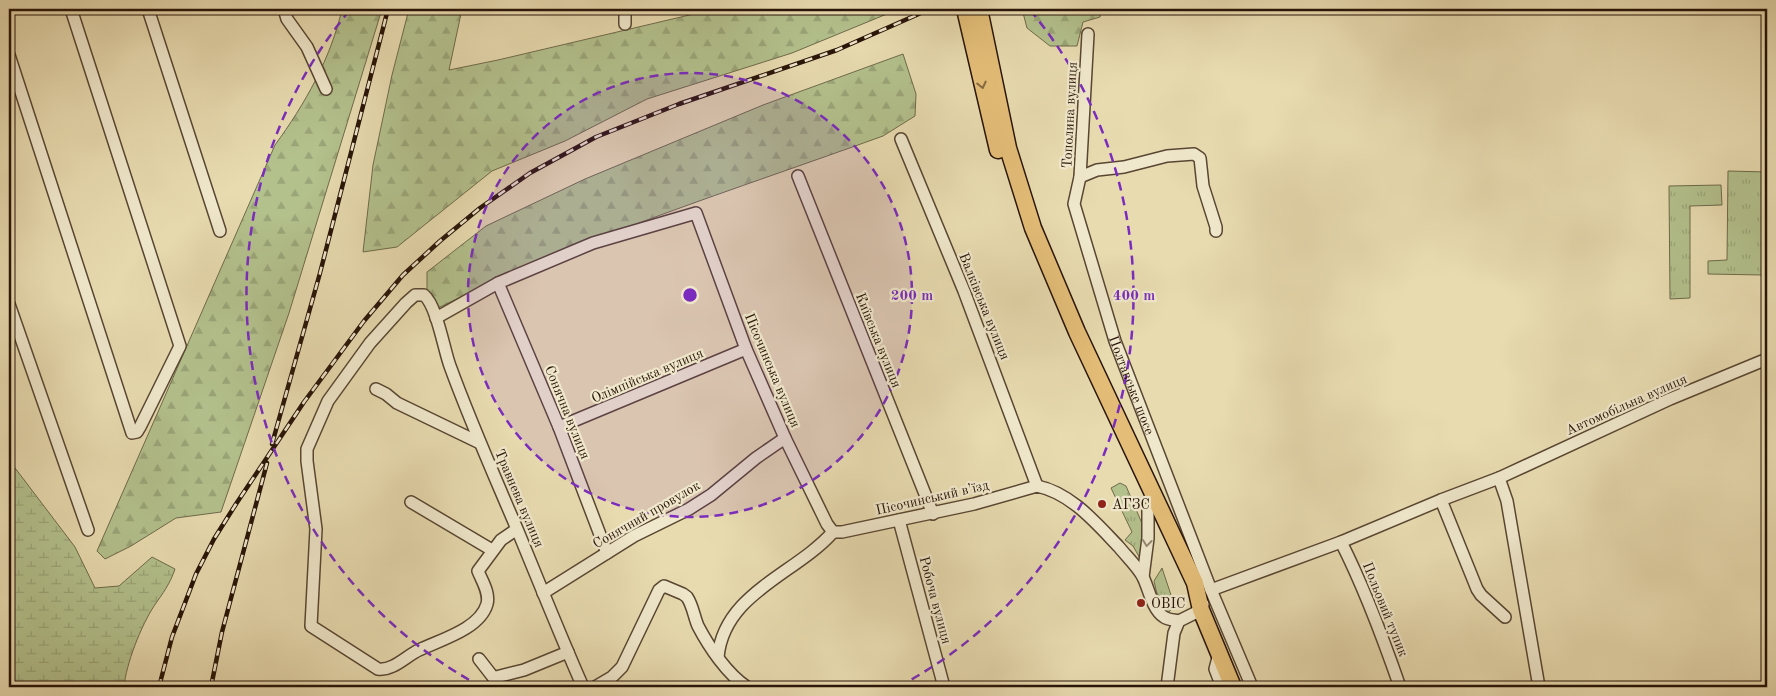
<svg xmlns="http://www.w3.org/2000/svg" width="1776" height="696" font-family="'Old Standard TT',serif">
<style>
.grass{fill:url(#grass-tufts);stroke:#6e6a4a}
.forest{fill:url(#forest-firs);stroke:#6e6a4a}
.wetland{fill:url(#wetland-marsh);stroke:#6e6a4a}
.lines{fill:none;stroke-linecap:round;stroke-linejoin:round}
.minor-casing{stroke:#584632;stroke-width:14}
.highway-casing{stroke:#281408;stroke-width:19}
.minor{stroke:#f0e8cc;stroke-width:11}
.highway{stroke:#e4be78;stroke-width:16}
.rail-casing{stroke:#281408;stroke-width:4.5}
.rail{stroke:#f0e8cc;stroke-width:2.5;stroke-dasharray:8;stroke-linecap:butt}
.oneway{stroke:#866940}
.oneway2{stroke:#968974}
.ring{fill:none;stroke:#7b2cbf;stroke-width:2.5;stroke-dasharray:9 6}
.poi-dot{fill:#8f2418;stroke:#f0e8cc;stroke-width:2}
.labels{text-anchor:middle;stroke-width:4.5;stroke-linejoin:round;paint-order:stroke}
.street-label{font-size:14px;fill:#281408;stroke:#f0e8cc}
.poi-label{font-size:14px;fill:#281408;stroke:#f0e8cc;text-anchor:start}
.centre{fill:#7b2cbf;stroke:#f0e8cc;stroke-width:2.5}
.ring-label{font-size:15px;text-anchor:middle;font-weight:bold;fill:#7b2cbf;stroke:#f0e8cc;stroke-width:4.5;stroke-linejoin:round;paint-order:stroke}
</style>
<defs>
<pattern id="grass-tufts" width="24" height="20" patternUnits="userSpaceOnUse" patternTransform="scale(1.25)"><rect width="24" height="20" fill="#b3c18d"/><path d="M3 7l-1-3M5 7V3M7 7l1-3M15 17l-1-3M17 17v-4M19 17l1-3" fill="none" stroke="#9aa578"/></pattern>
<pattern id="forest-firs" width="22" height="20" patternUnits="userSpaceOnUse" patternTransform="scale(1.25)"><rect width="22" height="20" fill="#b3c18d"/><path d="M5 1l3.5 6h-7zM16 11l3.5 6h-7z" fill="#9aa578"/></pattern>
<pattern id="wetland-marsh" width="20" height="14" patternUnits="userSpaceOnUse" patternTransform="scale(1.25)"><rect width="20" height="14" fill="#b3c18d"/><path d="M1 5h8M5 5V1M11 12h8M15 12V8" fill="none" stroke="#9aa578"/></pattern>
</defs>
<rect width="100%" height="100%" fill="#e8dbb0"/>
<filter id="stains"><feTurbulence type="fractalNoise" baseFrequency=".004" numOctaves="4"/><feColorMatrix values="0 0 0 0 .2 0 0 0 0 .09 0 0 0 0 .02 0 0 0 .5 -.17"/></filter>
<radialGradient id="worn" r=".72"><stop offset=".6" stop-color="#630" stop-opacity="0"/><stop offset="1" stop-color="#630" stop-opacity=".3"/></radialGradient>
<!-- grass -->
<g class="grass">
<polygon points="1728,171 1767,172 1767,297 1763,297 1763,275 1708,274 1708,261 1727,260"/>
<polygon points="1721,185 1722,205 1690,206 1690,298 1670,299 1669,186"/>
<polygon points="1120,483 1126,486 1144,528 1141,560 1133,546 1125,540 1132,532 1111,488"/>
<polygon points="1162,568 1173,601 1173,607 1169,612 1164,609 1157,594 1154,581"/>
</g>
<!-- forest -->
<g class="forest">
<path d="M342,9h40l-93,304 -68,199 -45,6 -45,28 -26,13 -8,-8 178,-406c30,-41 56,-87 67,-136z"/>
<polygon points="409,9 462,9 449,70 498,60 715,9 899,9 792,53 647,99 565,141 492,171 397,247 363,252 373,165 392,75"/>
<polygon points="1022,9 1102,9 1100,17 1083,22 1077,46 1050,46 1027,28"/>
<path d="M903,54l13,40 -1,22 -32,20c-149,54 -303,102 -445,172l-11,-14v-22l59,-46 99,-47 178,-74z"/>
</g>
<!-- wetland -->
<path class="wetland" d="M9,460l66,87 20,41 24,-2 33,-29 23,12c-5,15 -12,24 -21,37 -13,20 -28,58 -30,81h-115v-49l4,-5 -4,-15z"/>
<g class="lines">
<!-- minor casing -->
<g class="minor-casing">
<g id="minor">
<polyline points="148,9 220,231"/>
<polyline points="284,9 287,19 307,47 326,89"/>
<polyline points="625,9 625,24"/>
<path id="s1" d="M1088,34l-8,143 -6,27 41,137 96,249 41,97"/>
<polyline points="9,55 132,433 137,432 140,427 180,346 71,9"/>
<polyline points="901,139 964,291 1037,486"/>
<polyline points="798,176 933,514"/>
<polyline points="1080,177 1097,170 1124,167 1167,156 1194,154 1200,158 1203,186 1216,227 1216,231"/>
<polyline points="498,283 559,427 607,553"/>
<polyline points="9,304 88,530"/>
<polyline points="436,318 498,283 593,243 696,213 746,349 785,438 827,524 833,532"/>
<polyline points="376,389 386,394 397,403 480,443"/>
<polyline points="559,427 746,349"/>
<polyline points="1499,478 1507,501 1539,687"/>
<polyline points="1441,500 1477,589 1481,595 1505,617"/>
<polyline points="411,502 492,550"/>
<polyline points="899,520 944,687"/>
<path d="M517,529l-16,11 -23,31c4,10 12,22 9,33 -7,25 -47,36 -68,46 -13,6 -26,21 -41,19l-67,-43 5,-97 -9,-68v-12l21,-48 42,-58 36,-40 9,-8h9c13,11 20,55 26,71 20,55 44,109 67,163 22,53 43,106 66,158"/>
<path d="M833,532h9l132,-28 63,-18c34,7 59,37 82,61 8,10 18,19 24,30 6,12 9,32 21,40 4,3 11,3 15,4"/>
<path d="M1341,542c24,47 42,96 59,145"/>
<polyline points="1143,577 1148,538 1148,509"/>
<polyline points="1211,590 1341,542 1441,500 1499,478 1670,399 1767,359"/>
<polyline points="543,593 634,536 689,509 711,495 756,458 785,438"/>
<polyline points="1219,654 1215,669 1222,687"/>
<path d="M718,657c6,-64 78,-83 115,-125"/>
<polyline points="479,659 493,677 496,677 524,670 568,652"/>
<path d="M595,687l17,-10 10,-10 37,-77 5,-4 19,8 4,3c6,9 7,20 11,29 11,21 29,48 49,61"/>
<polyline points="1167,687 1174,633 1179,621 1201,610 1203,604"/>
</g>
</g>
<!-- highway casing -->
<g class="highway-casing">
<g id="highway">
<polyline points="965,9 998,150"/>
<polyline points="979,9 1008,148 1033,228 1077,332 1195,583 1201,610 1233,687"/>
</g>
</g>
<!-- minor -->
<use href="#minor" class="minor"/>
<!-- highway -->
<use href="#highway" class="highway"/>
<!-- rail casing -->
<g class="rail-casing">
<g id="rail">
<polyline points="272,444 320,273 388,9"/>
<polyline points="159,687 172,637 196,574 214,539 236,504 304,402 364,321 403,275 440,241 480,208 530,173 596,137 679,104 837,50 930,9"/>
<polyline points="211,687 222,632 267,463"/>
</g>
</g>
<!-- rail -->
<use href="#rail" class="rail"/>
</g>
<!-- one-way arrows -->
<defs><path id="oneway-chevron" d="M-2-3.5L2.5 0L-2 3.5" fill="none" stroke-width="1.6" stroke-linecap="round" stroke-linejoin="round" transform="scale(1.25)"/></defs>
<use class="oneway" href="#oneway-chevron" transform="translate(982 85) rotate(77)"/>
<use class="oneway2" href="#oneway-chevron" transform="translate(1147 543) rotate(97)"/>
<!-- distance rings -->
<circle cx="690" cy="295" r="222" fill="#7b2cbf" fill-opacity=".12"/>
<g class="ring">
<circle cx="690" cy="295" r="222"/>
<path d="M482 687A444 444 0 0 1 350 10M1030 10A444 444 0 0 1 898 687"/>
</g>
<!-- markers -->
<g class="poi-dot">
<circle cx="1102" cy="504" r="5"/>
<circle cx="1141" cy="603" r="5"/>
</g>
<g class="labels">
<!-- street labels -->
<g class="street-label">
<text transform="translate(1069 115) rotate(-87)" y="5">Тополина вулиця</text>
<text transform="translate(985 306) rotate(68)" y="5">Валківська вулиця</text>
<text transform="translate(879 340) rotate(68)" y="5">Київська вулиця</text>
<text transform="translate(773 370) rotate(67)" y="5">Пісочинська вулиця</text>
<text transform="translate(647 375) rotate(-23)" y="5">Олімпійська вулиця</text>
<text dy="5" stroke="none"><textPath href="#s1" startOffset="361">Полтавське шосе</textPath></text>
<text transform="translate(1626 404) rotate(-24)" y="5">Автомобільна вулиця</text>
<text transform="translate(568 412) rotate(68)" y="5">Сонячна вулиця</text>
<text transform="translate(932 497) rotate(-13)" y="5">Пісочинський в’їзд</text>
<text transform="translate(520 498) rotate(67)" y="5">Травнева вулиця</text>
<text transform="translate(646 514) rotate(-30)" y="5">Сонячний провулок</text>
<text transform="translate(936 600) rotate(75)" y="5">Робоча вулиця</text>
<text transform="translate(1386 609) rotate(68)" y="5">Польовий тупик</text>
</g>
<!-- poi labels -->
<g class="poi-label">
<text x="1112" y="509">АГЗС</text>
<text x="1151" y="608">ОВІС</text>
</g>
</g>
<circle cx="690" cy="295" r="8" class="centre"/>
<g class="ring-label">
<text x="912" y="300">200 m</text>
<text x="1134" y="300">400 m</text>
</g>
<!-- margin -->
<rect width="1776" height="696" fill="none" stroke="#e8dbb0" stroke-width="30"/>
<rect x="10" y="10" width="1756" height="676" fill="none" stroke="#281408" stroke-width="2.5"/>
<rect x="15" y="15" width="1746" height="666" fill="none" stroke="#281408"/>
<rect width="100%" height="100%" filter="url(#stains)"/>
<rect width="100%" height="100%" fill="url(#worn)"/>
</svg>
